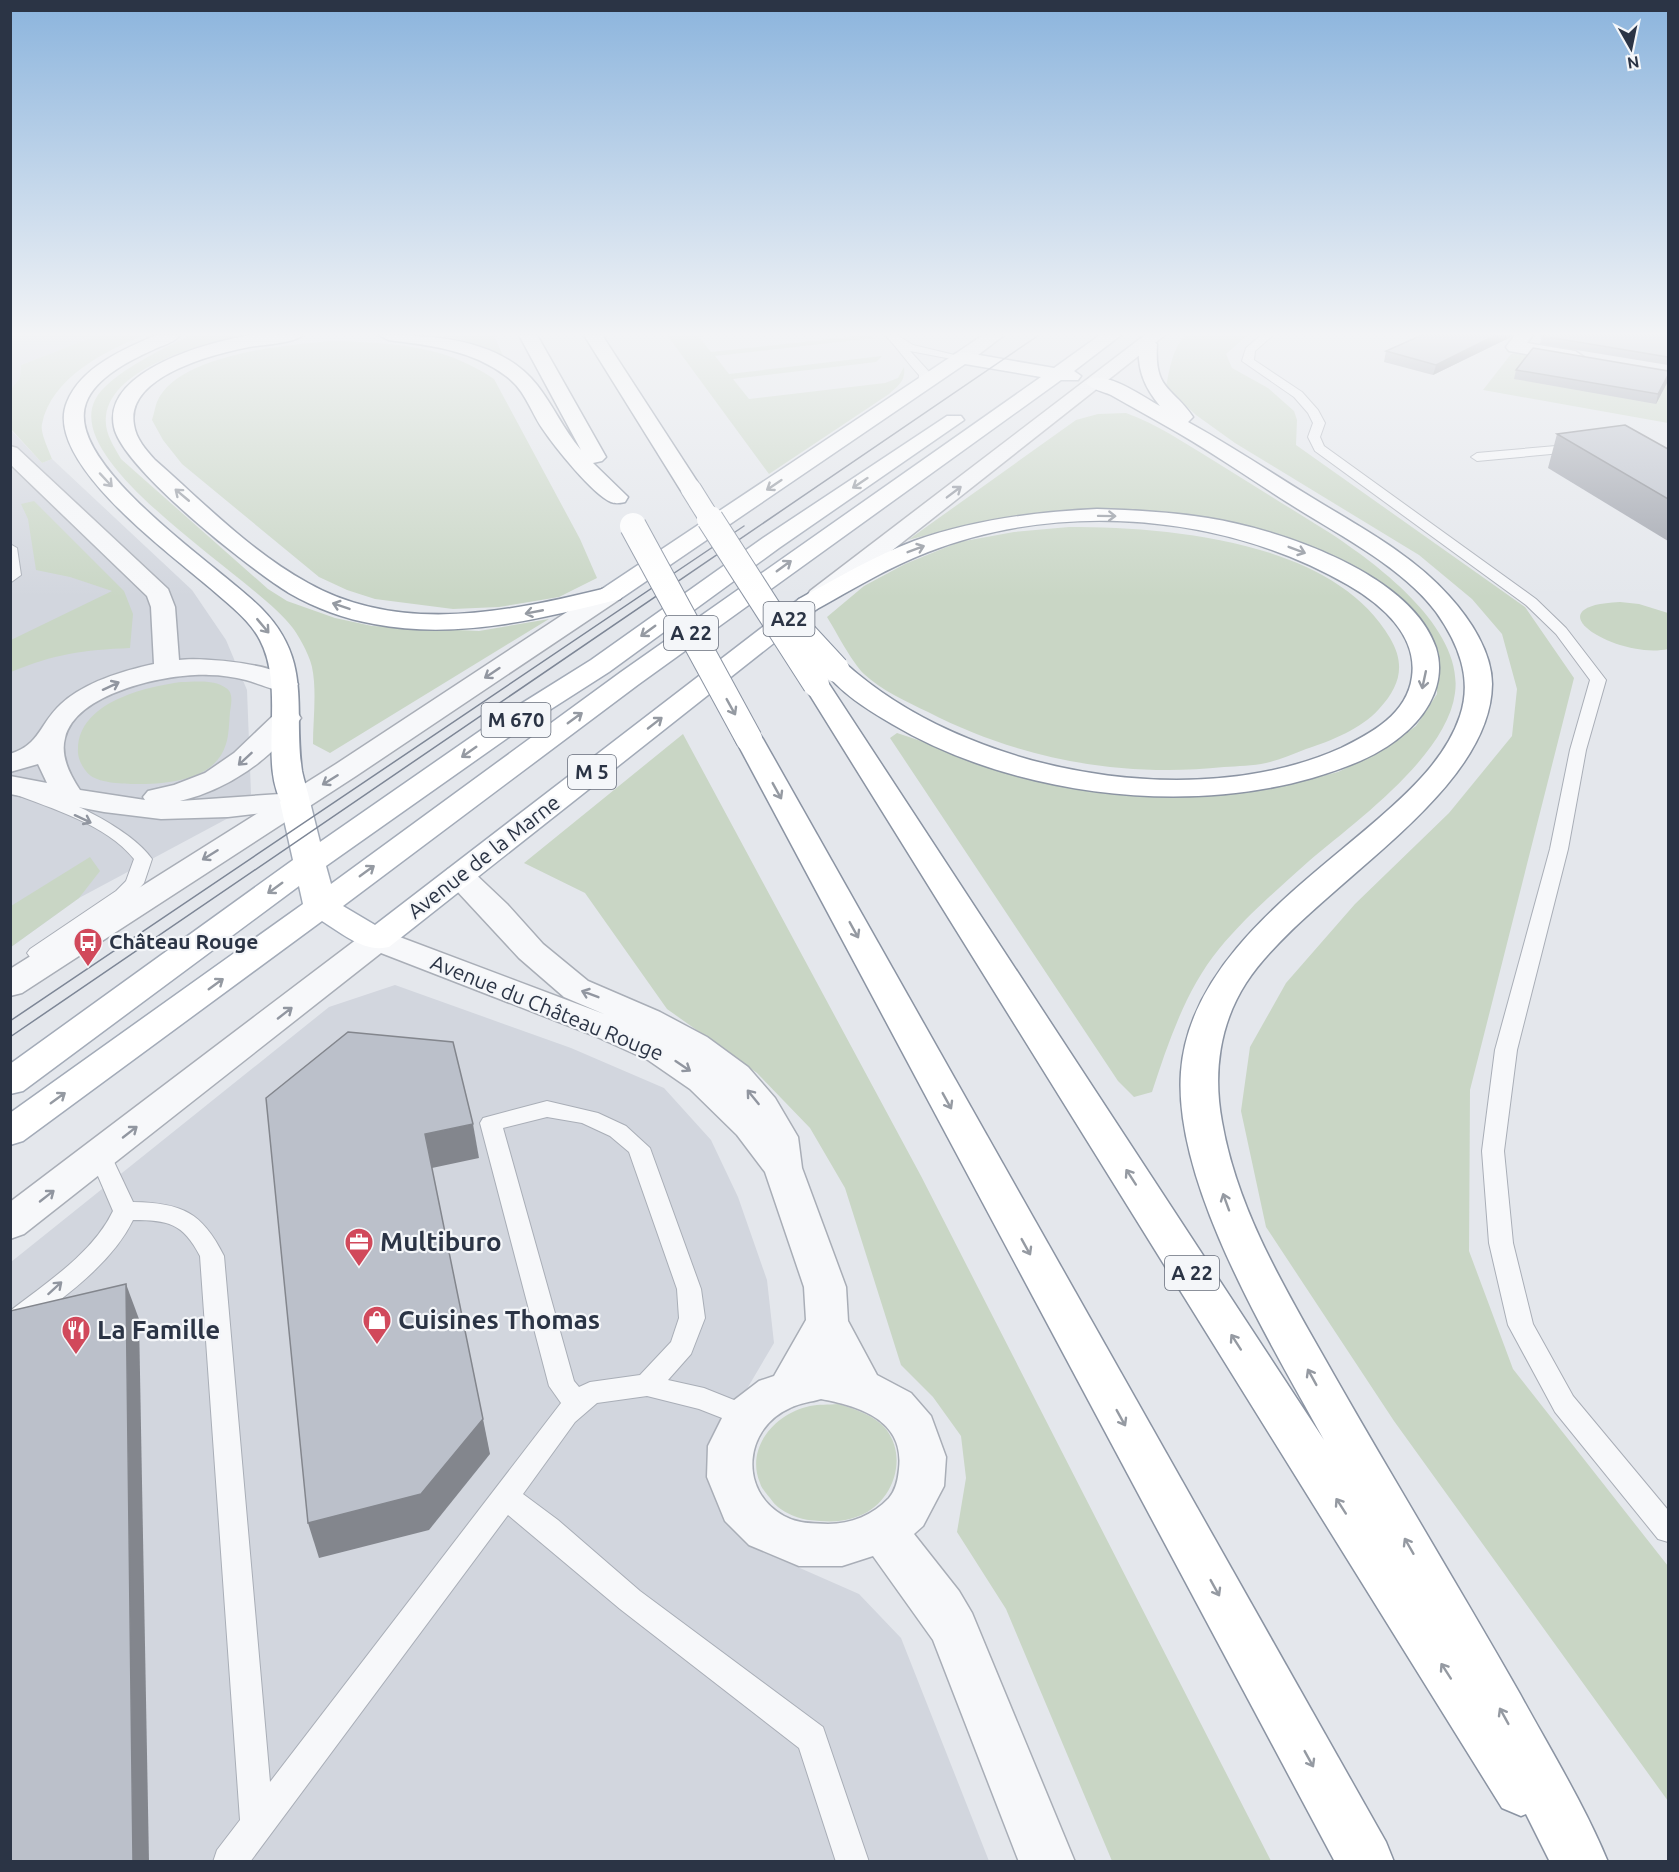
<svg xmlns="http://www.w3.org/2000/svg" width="1679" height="1872" font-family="Ubuntu,sans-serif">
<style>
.built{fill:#d2d6de}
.green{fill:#c9d6c5}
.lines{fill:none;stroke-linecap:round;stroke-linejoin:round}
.service-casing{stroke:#a9aeb7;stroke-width:2}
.minor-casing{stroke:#a9aeb7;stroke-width:3}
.tertiary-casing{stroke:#a9aeb7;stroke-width:3}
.primary-casing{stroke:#a3abb8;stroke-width:3}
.motorway-casing{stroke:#8b94a3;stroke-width:3}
.service{fill:#f7f8fa;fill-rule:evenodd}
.minor{fill:#f7f8fa;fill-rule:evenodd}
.tertiary{fill:#f7f8fa;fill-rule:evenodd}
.primary{fill:#fff;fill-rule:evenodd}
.motorway{fill:#fff;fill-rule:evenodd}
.tram{stroke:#7d8696;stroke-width:1.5}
.motorway-bridge-far1-casing{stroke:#8b94a3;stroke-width:22;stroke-linecap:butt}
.motorway-bridge-casing{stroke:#8b94a3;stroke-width:28;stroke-linecap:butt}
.motorway-bridge-far1{stroke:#fff;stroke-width:20}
.motorway-bridge{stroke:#fff;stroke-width:26}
.wall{fill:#a1a5ae}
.shaded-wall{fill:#83868d}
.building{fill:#bbc0ca;stroke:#83868d;stroke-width:1.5}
.oneway{stroke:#959aa2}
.oneway2{stroke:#9196a0}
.labels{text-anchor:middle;stroke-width:4.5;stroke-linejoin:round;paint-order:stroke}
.shield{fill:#f4f6f9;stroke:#676e7b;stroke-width:1.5}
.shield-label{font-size:20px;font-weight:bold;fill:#2b3445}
.street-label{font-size:21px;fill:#2b3445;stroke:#f4f6f9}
.poi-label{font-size:21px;font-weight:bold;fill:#2b3445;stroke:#f4f6f9;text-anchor:start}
.near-poi-label{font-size:26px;font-weight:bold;fill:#2b3445;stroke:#f4f6f9;text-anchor:start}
</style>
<rect width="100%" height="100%" fill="#e4e7ec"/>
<!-- built -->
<g class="built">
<polygon points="11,335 98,335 21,365 20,378 11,389"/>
<polygon points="10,429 42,463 52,459 192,590 226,640 247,690 251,794 234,815 79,898 11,947"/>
<polygon points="395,985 571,1048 664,1088 711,1140 738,1197 767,1280 774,1343 728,1421 724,1512 768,1554 859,1594 901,1638 989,1861 11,1862 11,1262 329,1007"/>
</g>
<!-- green -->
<g class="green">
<path d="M98,335h46c-39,16 -93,43 -102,89 -2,9 7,26 10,35l-10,4 -31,-34v-40l9,-11 1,-13z"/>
<path d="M192,335h56c-41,7 -136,31 -142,81 -2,16 7,29 15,43l147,130 19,12 48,17 37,8 107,5 70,-12 -219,134 -17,-9c0,-24 4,-53 -1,-77 -2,-11 -13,-31 -20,-40 -36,-48 -230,-161 -197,-227 12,-25 72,-54 97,-65z"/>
<polygon points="438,335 494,335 503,356 463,340"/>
<path d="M667,335h44l-12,2 12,15 156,-17 7,3 -159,18 14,18 153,-18 -6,6 -143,17 16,20 136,-16 13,-5 6,-11c2,14 -6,19 -15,27l-120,80z"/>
<path d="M1186,335h62l-22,19 6,14 36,20 26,23 3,9 -1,25 229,162 49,71 -104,412 -1,161 44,118 155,197v235l-274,-380 -128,-194 -25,-116 9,-64 36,-64 69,-79 94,-91 63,-77 5,-47 -15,-55 -30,-35 -53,-44 -184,-112 -39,-28 -30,-28c4,-19 6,-38 20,-52z"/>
<path d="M331,341c60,2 112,3 163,38l86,160 17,39 -38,19 -60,10 -46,2 -78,-10 -28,-9 -28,-13 -137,-113 -19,-24 -11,-20c2,-6 3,-13 5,-18 20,-48 130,-57 174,-61z"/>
<polygon points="1517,353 1668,378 1668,423 1483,390 1511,354"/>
<path d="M1126,413c31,11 57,29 85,46 40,25 79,49 119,74 47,31 134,95 125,160 -8,63 -100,129 -146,168 -31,28 -63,55 -90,88 -33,40 -51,94 -67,143l-18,5 -16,-16 -228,-343 7,-5 36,12 274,50 71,-8 60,-15 41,-20 37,-26 21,-32v-32l-12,-31 -23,-31 -39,-26 -197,-60 -152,3 -52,9 -54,14 168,-120 22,-6z"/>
<path d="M34,501l90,90 9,23 -3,34c-47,2 -76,6 -119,24v-32l101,-49 -42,-14 -34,-7 -8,-51 -7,-15z"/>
<path d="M1069,527c101,0 265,14 321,111 16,27 10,48 -11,71 -18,20 -48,32 -73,40 -13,5 -26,11 -40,14 -13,3 -28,3 -42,4 -102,11 -205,-8 -296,-55 -21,-10 -47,-22 -64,-38 -13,-13 -27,-41 -37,-57l37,-31 41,-22 54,-22 55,-10z"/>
<path d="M1620,602l19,2 29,9v36c-49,11 -141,-43 -48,-47z"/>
<path d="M181,682c14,0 33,-3 45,6 8,5 5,16 4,24 -1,11 -1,23 -4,32 -11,37 -59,40 -90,40 -12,0 -35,-1 -45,-8 -8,-6 -14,-18 -13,-27 1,-47 67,-62 103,-67z"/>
<polygon points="683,734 921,1176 1271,1861 1112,1861 1006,1609 957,1532 966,1478 961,1436 933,1397 901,1365 845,1188 810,1128 757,1073 667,1009 585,893 524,863"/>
<polygon points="90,857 100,871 79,898 11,947 11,906"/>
<path d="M838,1404c17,5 36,11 48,25 23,30 6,75 -27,87 -17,7 -33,6 -50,4 -11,-1 -29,-9 -36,-18 -4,-6 -11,-12 -13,-19 -15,-36 16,-70 50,-77 9,-2 19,-1 28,-2z"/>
</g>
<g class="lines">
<!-- service casing -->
<g class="service-casing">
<g id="service">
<path d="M885,335h12l16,10 54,13 -5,3 -52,-10 21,23 -5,15h-8l1,-14c-13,-14 -22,-28 -34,-40z"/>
<polygon points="1261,335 1273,335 1255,351 1254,360 1302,392 1318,410 1325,423 1320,437 1324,446 1536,599 1566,628 1606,680 1586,750 1568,849 1517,1050 1504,1151 1513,1243 1533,1324 1573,1396 1668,1510 1668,1542 1658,1539 1555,1412 1508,1325 1489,1243 1482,1151 1495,1050 1550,849 1570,750 1590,680 1556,634 1526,605 1315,451 1308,437 1313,423 1308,413 1294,397 1242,361 1246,348"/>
<polygon points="1579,444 1583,445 1583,451 1477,461 1471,457 1477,453"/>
<polygon points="10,544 17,548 21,575 10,583"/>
<path d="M18,784c38,9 112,43 134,75l-8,24 -14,16 -86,58h-14l-3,-4 3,-4 86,-58 10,-10 8,-22c-28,-35 -82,-50 -122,-66v-8z"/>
<path d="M547,1101l51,12 28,13 24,22 51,141 4,29 -14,36 -23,26 36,8 50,20 4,8 -4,8 -9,3 -46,-18 -52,-13 -50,7 -22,19 -52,72 35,26 82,71 183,136 46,135h-33l-37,-114 -179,-139 -112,-94 -258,347h-37l4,-12 23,-30 -40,-564c-17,-33 -32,-36 -67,-36 -23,47 -74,80 -114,112l-9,3v-24c36,-28 83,-58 103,-100l-24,-56 3,-6 8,-2 8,2 25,53c49,1 69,10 91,54l46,526 291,-379 -12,-17 -69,-263 3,-5zM547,1117l35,6 28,13 19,16 48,137 2,29 -8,24 -31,33 -50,7 -11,5 -5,-6 -71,-253z"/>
</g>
</g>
<!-- minor casing -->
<g class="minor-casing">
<g id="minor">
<polygon points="1515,335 1533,335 1527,343 1575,351 1584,357 1575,363 1509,351 1506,347"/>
<path d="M10,446l7,2 151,141 7,18 4,53c25,-3 105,4 119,24l-4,6c-17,4 -32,-6 -48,-10 -12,-3 -25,-5 -37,-5 -40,-2 -133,17 -144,63 -5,18 5,37 15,52l65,10 -2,-3 5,-6 26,-6 31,-12 29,-20 43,-41 10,-2 10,2 4,6c-28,41 -74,72 -121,83l115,-8 10,3 5,6 -5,6 -77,9 -67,2 -57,-7 -94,-18v-18l37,7 -9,-19 -28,8v-18c31,-10 29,-30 51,-50 24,-22 61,-33 93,-40l-3,-57 -4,-11 -137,-132z"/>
</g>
</g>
<!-- tertiary casing -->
<g class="tertiary-casing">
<g id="tertiary">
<polygon points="983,335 1004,335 969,362 955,362 953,358 955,354"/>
<polygon points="1145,335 1165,335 828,601 819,603 810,601 807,596 810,591"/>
<polygon points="611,587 620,589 623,594 620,599 356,776 22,993 10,996 10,969 336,764 602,589"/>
<path d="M459,867l11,2 37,35 36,40 45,37 72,31 47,25 41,30 27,31 23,39 4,31 44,119 2,34 29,54 34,18 20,23 15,41 -2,29 -21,40 -9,8 45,57 13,22 103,249h-56l-86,-222 -60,-84 -31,10h-43l-50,-21 -24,-24 -18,-44 1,-31 21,-42 30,-23 15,-5 32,-56 -2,-33 -39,-115 -28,-37 -47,-46 -42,-29 -53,-24 -214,-83 -357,281 -14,5v-37l355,-269 12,-3 12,3 215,81 -40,-17 -45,-39 -76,-82 5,-7zM821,1399c38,7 84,21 78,70 -1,10 -3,21 -10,29 -16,17 -38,26 -61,26 -16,-1 -30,0 -44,-8 -46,-25 -40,-88 6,-108 10,-5 21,-6 31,-9z"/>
</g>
</g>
<!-- primary casing -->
<g class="primary-casing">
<path id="primary" d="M1100,335h21l-47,36 7,5 -3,4h-17l-422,304 -296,222 32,19 424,-326 9,-2 9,2 3,5 -3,5 -428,338c-25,6 -46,-13 -67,-26l-299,220 -13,4v-32l293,-209 -4,-18 -276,205 -13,3v-30l283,-204 -13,-58 5,-6 10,-3 10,3 5,6 10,40 183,-127 88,-55 172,-122 184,-122h14l3,4 -185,128 -170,124 -86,55 -197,139 5,18 290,-212 420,-295 -76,-13 -345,235 -9,2 -9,-2 -3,-5 3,-5 353,-235 7,-2 92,16z"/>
</g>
<!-- motorway casing -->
<g class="motorway-casing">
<g id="motorway">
<path d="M156,335h24c-5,7 -16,10 -23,13 -24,11 -61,28 -71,55 -23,62 136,165 176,206 51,52 31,99 40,162 2,10 6,21 8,31l-5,6 -10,3 -10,-3c-29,-41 2,-117 -25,-168 -11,-21 -33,-37 -50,-52 -39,-34 -168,-127 -143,-186 14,-35 57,-53 89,-67z"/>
<path d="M302,335c-6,8 -41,10 -53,12 -35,7 -124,29 -115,78 2,14 12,25 21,35 49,43 96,92 153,123 94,53 205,28 303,4l9,2 3,5 -3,5c-80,20 -163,41 -246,25 -29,-5 -59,-16 -85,-31 -38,-23 -167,-125 -175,-166 -12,-57 97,-86 138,-92 16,-2 34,0 50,0z"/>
<path d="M379,335c54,0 121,3 158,50 16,20 26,44 44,65l-62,-115h18l69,122 -4,4 -9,2 35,34 -3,5c-5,1 -9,2 -14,0 -18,-7 -57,-56 -69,-74 -12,-18 -17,-38 -36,-52 -34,-26 -77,-31 -118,-36z"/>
<polygon points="584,335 602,335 702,489 699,494 683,494"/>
<path d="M1148,339l9,5c-3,47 15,42 36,73l-5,5c42,23 82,50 123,75 47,29 101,57 138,99 21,23 43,56 43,88 -1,114 -186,207 -246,299 -27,42 -33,91 -24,139 16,92 67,173 112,253 61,107 125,212 186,319 30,55 64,110 88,168h-58l-24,-48 -5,2 -19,-8 -699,-1124 4,-6 9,-2 9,2 4,6 495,756c-53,-97 -151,-255 -143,-368 8,-111 120,-186 197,-253 32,-28 68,-61 82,-103 13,-38 -2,-73 -24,-104 -33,-45 -99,-78 -146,-108 -41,-26 -81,-54 -124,-78 -18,-10 -37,-21 -55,-31 -9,-4 -18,-5 -25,-12l3,-4c23,-6 52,17 71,27 -16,-19 -23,-37 -21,-62z"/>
<path d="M1097,509c37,1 74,3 111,9 70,11 203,55 228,130 10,32 -6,63 -30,84 -26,24 -61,36 -94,46 -132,38 -302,16 -420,-54 -24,-14 -53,-32 -69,-55l4,-6 9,-2 9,2c120,109 347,152 496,85 31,-15 66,-34 71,-71 6,-42 -31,-73 -64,-92 -123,-71 -286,-85 -420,-33 -39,15 -75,37 -111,57l-9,2 -9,-2 -3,-5 3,-5c38,-21 75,-43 115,-58 59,-21 120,-29 183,-32z"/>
<polygon points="749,731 759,733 763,739 1386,1842 1394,1862 1335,1862 735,739 739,733"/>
</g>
</g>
<!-- service -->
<use href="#service" class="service"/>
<!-- minor -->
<use href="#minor" class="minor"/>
<!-- tertiary -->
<use href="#tertiary" class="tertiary"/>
<!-- primary -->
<use href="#primary" class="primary"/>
<!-- motorway -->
<use href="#motorway" class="motorway"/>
<!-- tram -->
<g class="tram">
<polyline points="10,1021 744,526"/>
<polyline points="10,1037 1039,335"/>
</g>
<!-- motorway-bridge-far1 casing -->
<g class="motorway-bridge-far1-casing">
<polyline id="motorway-bridge-far1" points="691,489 711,521"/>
</g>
<!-- motorway-bridge casing -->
<g class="motorway-bridge-casing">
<g id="motorway-bridge">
<polyline points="710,519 816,684"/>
<polyline points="633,526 749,739"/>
<polyline points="799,629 836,669"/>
</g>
</g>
<!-- motorway-bridge-far1 -->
<use href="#motorway-bridge-far1" class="motorway-bridge-far1"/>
<!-- motorway-bridge -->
<use href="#motorway-bridge" class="motorway-bridge"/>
</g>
<!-- wall -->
<g class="wall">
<polygon points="1515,335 1433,375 1384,362 1386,351"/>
<polygon points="1668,335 1668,366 1668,365 1540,344 1542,336"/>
<polygon points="1516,370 1668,381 1656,404 1514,379"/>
<polygon points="1557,434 1668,449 1668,541 1548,468"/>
</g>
<!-- shaded-wall -->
<g class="shaded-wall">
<polygon points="1496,335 1515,335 1433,375 1436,365"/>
<polygon points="1668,375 1668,381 1656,404 1658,394"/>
<polygon points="473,1124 479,1158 432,1168 425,1134"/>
<polygon points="126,1284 139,1319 149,1862 133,1862"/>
<polygon points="483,1419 490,1454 429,1530 319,1558 308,1523"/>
</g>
<!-- building -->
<g class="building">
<polygon points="1422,335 1496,335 1436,365 1386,351"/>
<polygon points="1543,335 1668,335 1668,357 1542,336"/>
<polygon points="1533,348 1668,371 1668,375 1658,394 1516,370"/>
<polygon points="1625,425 1668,449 1668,499 1557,434"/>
<polygon points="348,1032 453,1042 473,1124 425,1134 483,1419 421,1494 308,1523 266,1098"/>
<polygon points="126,1284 133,1862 10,1862 10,1311"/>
</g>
<!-- one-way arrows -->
<defs><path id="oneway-shaft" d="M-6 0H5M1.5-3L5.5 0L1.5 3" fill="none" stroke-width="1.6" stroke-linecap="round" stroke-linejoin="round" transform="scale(1.5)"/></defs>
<g class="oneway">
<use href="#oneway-shaft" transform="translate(106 480) rotate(47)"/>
<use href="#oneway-shaft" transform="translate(860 483) rotate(146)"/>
<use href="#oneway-shaft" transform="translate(774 485) rotate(146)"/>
<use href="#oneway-shaft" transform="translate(182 495) rotate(-140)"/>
<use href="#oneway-shaft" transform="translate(1107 516) rotate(1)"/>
<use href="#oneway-shaft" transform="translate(916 549) rotate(-21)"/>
<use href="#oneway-shaft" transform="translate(1297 550) rotate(21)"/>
<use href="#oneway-shaft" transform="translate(784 566) rotate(-36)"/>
<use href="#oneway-shaft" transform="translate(341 606) rotate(-161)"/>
<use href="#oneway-shaft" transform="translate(534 612) rotate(169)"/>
<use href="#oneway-shaft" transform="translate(263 626) rotate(50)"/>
<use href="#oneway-shaft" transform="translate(648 631) rotate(144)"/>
<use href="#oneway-shaft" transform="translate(1424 680) rotate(102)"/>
<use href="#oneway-shaft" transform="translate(731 707) rotate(61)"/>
<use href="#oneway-shaft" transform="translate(575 718) rotate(-36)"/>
<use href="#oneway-shaft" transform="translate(655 723) rotate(-38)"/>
<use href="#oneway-shaft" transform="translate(469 752) rotate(145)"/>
<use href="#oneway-shaft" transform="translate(777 791) rotate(61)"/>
<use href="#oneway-shaft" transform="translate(367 871) rotate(-36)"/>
<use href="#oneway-shaft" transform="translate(275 888) rotate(144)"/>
<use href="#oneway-shaft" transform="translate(854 930) rotate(61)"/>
<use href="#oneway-shaft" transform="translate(216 984) rotate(-36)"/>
<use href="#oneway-shaft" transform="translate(58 1098) rotate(-36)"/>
<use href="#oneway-shaft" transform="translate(947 1101) rotate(61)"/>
<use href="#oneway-shaft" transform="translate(1131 1177) rotate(-123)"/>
<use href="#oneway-shaft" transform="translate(1226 1202) rotate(-110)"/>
<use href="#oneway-shaft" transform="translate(1026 1247) rotate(61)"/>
<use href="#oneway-shaft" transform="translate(1236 1342) rotate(-123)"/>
<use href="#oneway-shaft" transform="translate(1312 1377) rotate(-119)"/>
<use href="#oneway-shaft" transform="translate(1121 1418) rotate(61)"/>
<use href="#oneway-shaft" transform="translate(1341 1506) rotate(-123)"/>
<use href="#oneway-shaft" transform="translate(1409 1546) rotate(-120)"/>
<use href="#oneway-shaft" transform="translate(1215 1588) rotate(61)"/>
<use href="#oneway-shaft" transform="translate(1446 1671) rotate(-123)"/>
<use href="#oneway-shaft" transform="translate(1504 1716) rotate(-119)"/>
<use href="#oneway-shaft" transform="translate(1309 1759) rotate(61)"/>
</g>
<g class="oneway2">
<use href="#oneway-shaft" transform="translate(954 492) rotate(-37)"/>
<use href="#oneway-shaft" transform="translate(492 673) rotate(146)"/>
<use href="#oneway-shaft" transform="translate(111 686) rotate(-25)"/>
<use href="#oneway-shaft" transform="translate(245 759) rotate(137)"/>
<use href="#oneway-shaft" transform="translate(330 780) rotate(148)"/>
<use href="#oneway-shaft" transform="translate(83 819) rotate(25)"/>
<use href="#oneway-shaft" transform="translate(210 855) rotate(148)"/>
<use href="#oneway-shaft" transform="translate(590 994) rotate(-159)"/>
<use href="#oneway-shaft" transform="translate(285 1013) rotate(-38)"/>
<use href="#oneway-shaft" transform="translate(683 1066) rotate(34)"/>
<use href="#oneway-shaft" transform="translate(753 1097) rotate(-129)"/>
<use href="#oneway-shaft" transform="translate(130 1132) rotate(-38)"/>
<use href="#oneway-shaft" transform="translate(47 1196) rotate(-38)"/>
<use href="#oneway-shaft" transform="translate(55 1288) rotate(-42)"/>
</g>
<!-- sky -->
<linearGradient id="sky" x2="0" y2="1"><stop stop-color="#8bb4dd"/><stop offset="0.56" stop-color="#f3f4f6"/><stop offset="1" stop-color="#f3f4f6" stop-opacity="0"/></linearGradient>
<rect width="1679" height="597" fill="url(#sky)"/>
<!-- icons -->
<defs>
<g id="bus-pin" transform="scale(1.5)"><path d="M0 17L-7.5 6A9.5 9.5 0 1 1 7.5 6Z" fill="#d1495b" stroke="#f4f6f9"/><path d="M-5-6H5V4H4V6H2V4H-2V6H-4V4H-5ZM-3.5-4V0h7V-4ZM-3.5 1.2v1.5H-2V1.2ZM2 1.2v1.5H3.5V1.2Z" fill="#fff"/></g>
<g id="office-pin" transform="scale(1.5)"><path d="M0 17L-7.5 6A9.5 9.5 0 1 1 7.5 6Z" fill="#d1495b" stroke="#f4f6f9"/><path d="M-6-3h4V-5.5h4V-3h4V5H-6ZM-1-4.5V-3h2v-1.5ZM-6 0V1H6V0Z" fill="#fff"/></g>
<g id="shop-pin" transform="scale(1.5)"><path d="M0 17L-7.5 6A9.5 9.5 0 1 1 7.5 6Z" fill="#d1495b" stroke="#f4f6f9"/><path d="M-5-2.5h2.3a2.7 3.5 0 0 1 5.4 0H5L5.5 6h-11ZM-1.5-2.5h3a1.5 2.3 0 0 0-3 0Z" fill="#fff"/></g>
<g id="restaurant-pin" transform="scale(1.5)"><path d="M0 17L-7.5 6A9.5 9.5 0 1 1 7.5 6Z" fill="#d1495b" stroke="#f4f6f9"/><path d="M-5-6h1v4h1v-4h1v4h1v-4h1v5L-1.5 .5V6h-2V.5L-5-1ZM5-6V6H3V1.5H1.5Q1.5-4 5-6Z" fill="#fff"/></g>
</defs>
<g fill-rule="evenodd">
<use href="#bus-pin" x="88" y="942"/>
<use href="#office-pin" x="359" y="1242"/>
<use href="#shop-pin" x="377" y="1320"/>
<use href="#restaurant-pin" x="76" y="1330"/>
</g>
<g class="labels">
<!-- shield labels -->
<g class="shield">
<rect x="763.5" y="602" width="51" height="34" rx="4.5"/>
<rect x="664" y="616" width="54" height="34" rx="4.5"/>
<rect x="481.5" y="703" width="69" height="34" rx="4.5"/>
<rect x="568" y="755" width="48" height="34" rx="4.5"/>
<rect x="1165" y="1256" width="54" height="34" rx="4.5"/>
</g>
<g class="shield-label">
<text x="789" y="626">A22</text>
<text x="691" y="640">A 22</text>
<text x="516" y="727">M 670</text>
<text x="592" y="779">M 5</text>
<text x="1192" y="1280">A 22</text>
</g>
<!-- street labels -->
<g class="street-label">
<text transform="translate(484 857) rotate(-38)" y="7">Avenue de la Marne</text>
<text transform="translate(547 1008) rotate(22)" y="7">Avenue du Château Rouge</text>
</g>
<!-- poi labels -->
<g class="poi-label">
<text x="109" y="949">Château Rouge</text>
</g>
<!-- near-poi labels -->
<g class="near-poi-label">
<text x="380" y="1251">Multiburo</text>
<text x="398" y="1329">Cuisines Thomas</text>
<text x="97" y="1339">La Famille</text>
</g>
</g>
<!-- border -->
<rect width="1679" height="1872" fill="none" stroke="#2b3445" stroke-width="24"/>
<!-- north arrow -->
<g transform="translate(1631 48) rotate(171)" stroke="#f4f6f9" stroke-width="4.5" paint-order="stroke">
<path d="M0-4.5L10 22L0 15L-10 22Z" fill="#2b3445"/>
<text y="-9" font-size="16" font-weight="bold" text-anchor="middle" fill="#2b3445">N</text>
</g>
</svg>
